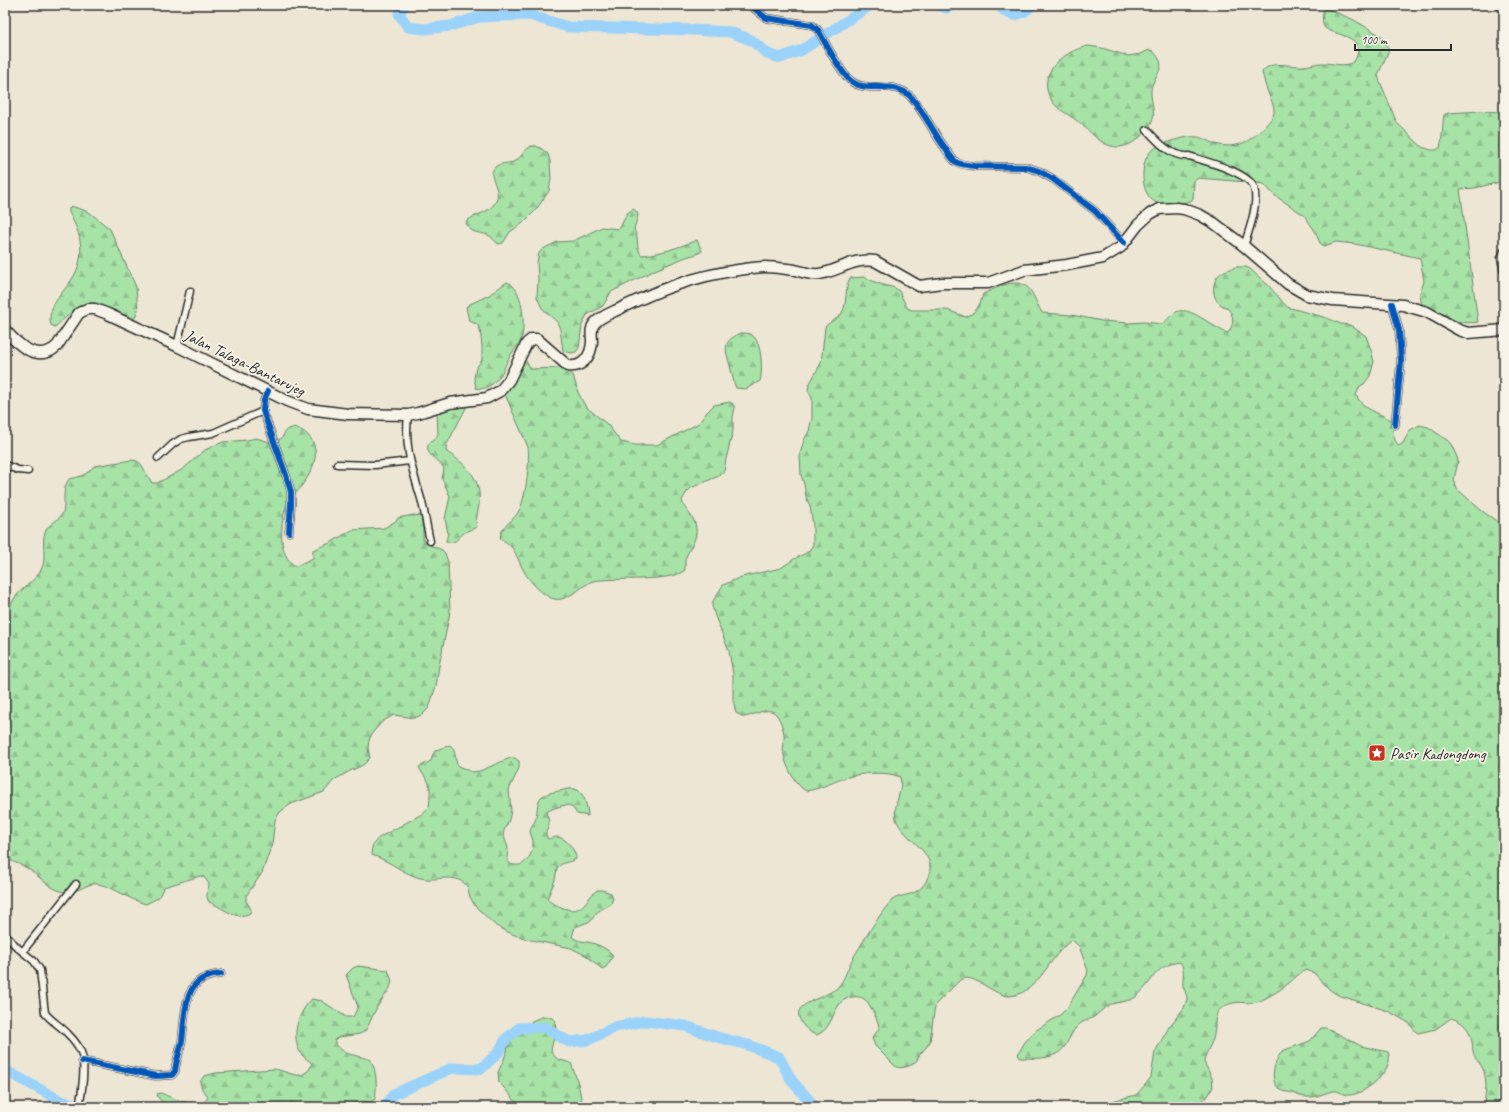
<svg xmlns="http://www.w3.org/2000/svg" width="1509" height="1112" font-family="Caveat,sans-serif">
<style>
.forest{fill:url(#forest-firs);stroke:#698669}
.lines{fill:none;stroke-linecap:round;stroke-linejoin:round}
.river{stroke:#9ad2fa;stroke-width:11}
.minor-casing{stroke:#2b2b2b;stroke-width:9}
.primary-casing{stroke:#2b2b2b;stroke-width:13}
.minor{stroke:#f7f3e8;stroke-width:6}
.primary{stroke:#f7f3e8;stroke-width:10}
.cycleway-casing{stroke:#f7f3e8;stroke-width:8}
.cycleway{stroke:#0057b8;stroke-width:6}
.labels{text-anchor:middle;stroke-width:3.5;stroke-linejoin:round;paint-order:stroke}
.street-label{font-size:16px;fill:#2b2b2b;stroke:#f7f3e8}
.poi-label{font-size:16px;fill:#2b2b2b;stroke:#f7f3e8;text-anchor:start}
</style>
<defs>
<pattern id="forest-firs" width="22" height="20" patternUnits="userSpaceOnUse"><rect width="22" height="20" fill="#a7e2a7"/><path d="M5 1l3.5 6h-7zM16 11l3.5 6h-7z" fill="#90c290"/></pattern>
</defs>
<rect width="100%" height="100%" fill="#eee6d4"/>
<filter id="ink" filterUnits="userSpaceOnUse"><feTurbulence type="fractalNoise" baseFrequency=".025" numOctaves="2"/><feDisplacementMap in="SourceGraphic" scale="8" xChannelSelector="R" yChannelSelector="G"/><feConvolveMatrix kernelMatrix="1 2 1 2 8 2 1 2 1" color-interpolation-filters="sRGB"/></filter>
<g filter="url(#ink)">
<!-- forest -->
<g class="forest">
<polygon points="1495,5 1504,5 1504,20"/>
<path d="M1328,9l26,11 29,17 6,13 -11,25 1,4 18,44 25,24 9,3h5l4,-2c3,-11 2,-22 4,-33l4,-2 32,-2 24,1v69l-29,7 -15,1 18,133c-19,4 -38,-8 -56,-14l-2,-14 4,-13 -4,-23 -65,-14 -19,-2 -12,4 -4,-3 -5,-12 -11,-16 -30,-20 -10,-11 -18,-2 -48,-4 -4,3 -1,19c-11,4 -27,8 -38,2 -15,-8 -16,-41 -3,-52 9,-7 35,-15 46,-13 6,1 11,5 17,7 23,6 36,-3 51,-19 3,-4 9,-9 8,-15 0,-5 -3,-10 -5,-15 -3,-7 -5,-15 -7,-23 10,-13 27,-5 41,-6 6,0 12,-3 18,-3 9,-1 30,7 35,-5 10,-23 -21,-22 -31,-30 -4,-4 -2,-13 -2,-18z"/>
<path d="M1088,46l14,2 26,8 13,-2 8,-4 4,1c14,15 6,18 0,32 -3,6 -2,12 -1,19 3,14 2,19 -7,30 -4,5 -9,9 -15,12 -23,11 -37,-11 -54,-24 -8,-6 -18,-10 -24,-19 -18,-27 12,-50 36,-55z"/>
<path d="M531,146h5l6,3 6,5 2,7 1,18 -2,12 -14,20 -12,12 -13,9 -7,11 -5,1c-3,-3 -6,-7 -10,-9 -9,-3 -18,-1 -22,-12l1,-2c8,-7 22,-8 28,-18 8,-13 -7,-25 -2,-33 4,-9 16,-5 22,-9 7,-4 9,-11 16,-15z"/>
<path d="M71,206l18,6 21,17 26,58 2,23 -3,8 -8,1 -45,-13 -7,3 -20,18 -4,-2c-6,-19 16,-35 24,-51 5,-9 7,-23 5,-33 -1,-10 -7,-20 -11,-29v-4z"/>
<path d="M633,209l4,3 1,4 -4,13 3,8 1,11 3,7c20,-1 38,-8 56,-15l5,11 -5,3 -11,3 -31,13 -44,22 -8,14 -16,9 -5,10 -3,23 -3,4 -5,1 -8,-2 -3,-22 -3,-7 -15,-14 -5,-11 1,-18 -1,-17 2,-9 4,-4 14,-7 16,-1 29,-14 16,2 2,-1 7,-15z"/>
<path d="M1236,267h10l4,2 18,16 19,22 40,11 14,6 9,1 16,11 6,17 2,9 -4,14 -6,8 -4,2 -4,9c7,15 22,17 35,25 4,10 0,17 8,26l4,-3 7,-13 10,-5 8,2 19,13 4,4 6,13 1,4 -4,19 3,9 25,22 22,15v581h-21c3,-12 5,-29 -1,-40 -3,-5 -8,-9 -9,-16 -1,-3 0,-6 -1,-9 -2,-13 -8,-20 -21,-24l-15,11 -18,4 -3,-2 -6,-8 -21,-12 -50,-16 -8,-5 -16,-17 -8,-3c-7,3 -11,8 -17,13 -8,7 -19,13 -29,18 -9,4 -18,0 -27,2 -24,6 -15,19 -20,36 -3,8 -8,15 -9,23l8,16 1,9 -5,9 -11,8 -4,1 -19,-1 -11,3h-67l16,-6 24,-6 10,-11 5,-7 4,-25 14,-25 15,-19 3,-9c0,-5 -3,-9 -4,-13 -1,-9 3,-16 -3,-24 -27,4 -25,18 -42,33 -8,8 -20,6 -29,10 -6,3 -11,10 -17,13 -3,2 -8,3 -11,5 -12,8 -12,25 -25,31 -12,6 -23,4 -36,4l-2,-4 7,-12 10,-11 25,-16 7,-7 20,-33 1,-4 -9,-25 -7,-6c-23,15 -32,53 -62,56 -15,1 -38,-25 -50,-16l-24,24 -2,8 -4,30c-2,4 -5,6 -8,10 -3,2 -3,5 -5,8 -4,6 -15,9 -21,7l-21,-21 -3,-8c2,-4 6,-6 7,-10 0,-4 -2,-8 -4,-12 -6,-13 -10,-23 -27,-18 -16,5 -13,30 -31,37 -8,-1 -21,-15 -18,-24 4,-10 30,-15 39,-24 7,-8 9,-18 14,-27 12,-20 24,-41 39,-59 7,-6 18,-5 26,-10 5,-3 9,-8 11,-14 11,-25 -25,-37 -32,-58 -4,-14 8,-28 4,-42 -11,-6 -41,-4 -52,0 -14,4 -27,12 -42,14 -10,-5 -20,-24 -22,-36 -2,-7 1,-14 0,-21 -1,-7 -6,-22 -13,-23 -9,-2 -18,5 -27,6l-8,-4 -3,-13v-26l-4,-23 -14,-35 -3,-10 1,-5 10,-16 18,-8 40,-9 13,-9 14,-7 5,-7v-20l-3,-19 -4,-9 -2,-13 -3,-9 -1,-21 4,-14 5,-9 3,-13v-20l-4,-8 1,-5 12,-22 4,-36c5,-6 12,-7 17,-14 6,-11 2,-24 8,-35l14,-1 13,6 18,5 4,3 8,17 5,2h35l19,7c11,-5 14,-12 17,-23 13,-6 36,-19 47,-4 5,7 8,16 12,23l30,2 30,6 27,2 15,-1 18,2c5,-3 8,-8 12,-11 16,-10 39,16 54,20 6,-8 7,-18 -1,-25 -2,-1 -6,-3 -8,-5 -8,-7 -7,-24 2,-30 5,-3 10,-4 15,-6z"/>
<path d="M507,282c16,5 18,41 15,54 -2,9 -10,15 -14,24 -2,3 -3,7 -5,11 -4,8 -16,21 -27,17l-2,-10 2,-10 6,-8v-15l-2,-15 -3,-6 -8,-3 -3,-14 2,-2 21,-10z"/>
<path d="M741,333c2,0 7,0 9,1 12,4 13,37 10,47l-14,8 -10,-1c-3,-6 -3,-12 -5,-18 -4,-18 -12,-28 10,-37z"/>
<path d="M525,360l6,9 29,-1 13,7 5,17 7,14 23,19 13,17 14,3h22l42,-22 8,-11 7,-7 16,-3 3,2 2,4 -2,9v14l-7,28 -2,13 -3,3 -30,13 -4,4 -5,8c2,11 13,16 14,28 2,12 -8,21 -11,32 0,3 0,7 0,10 -14,13 -71,7 -92,11 -12,5 -19,15 -32,18 -12,4 -30,-16 -36,-26 -8,-13 -9,-28 -25,-34 0,-14 15,-18 20,-30 6,-14 10,-47 8,-62l-24,-55 15,-27z"/>
<path d="M460,406h5l1,2 -19,36 -1,6 1,2c20,13 35,27 32,53 -1,7 -4,16 -2,22 -4,2 -9,3 -13,6 -6,4 -9,13 -18,8l2,-8 -3,-14 5,-23 -8,-17 2,-10c-4,-10 -19,-12 -16,-25l8,-6 2,-4 -1,-22z"/>
<path d="M295,427c29,12 23,38 7,58 -4,7 -12,13 -15,20 -7,16 -10,52 9,61l17,-8v-8l17,-7 22,-13 32,-2 12,-7 2,-3 15,-3 10,1v23l2,4 17,7 3,3 3,9 2,50 -11,54 -3,20 -7,22 -7,7 -8,3 -20,-3 -11,6 -10,11 -4,8 -1,8 2,10 -7,7 -13,6 -16,9 -10,12 -33,12 -11,8 -5,8 -3,24 -10,29 -16,23v5l5,8 -1,4c-14,8 -28,-6 -41,-11 -4,-7 -1,-11 0,-18l-5,-7 -4,-1 -36,11 -6,11 -12,6c-17,-4 -31,-17 -48,-20 -10,-2 -19,8 -29,8 -17,1 -29,-16 -42,-24 -7,-4 -15,-6 -22,-11v-239c3,-6 5,-14 9,-19 7,-11 21,-18 27,-29 7,-13 -1,-27 5,-40 4,-7 14,-10 17,-18 3,-11 -2,-22 6,-33 11,-2 18,-4 25,-13l38,-6 5,1 4,3 11,19h5l10,-5 16,-9 22,-19 18,-8 24,-2 9,-2 17,5 9,-5 4,-8z"/>
<path d="M450,745c7,6 4,14 8,21l14,6 8,-1 30,-13h5l4,3v7l-10,22 2,21 -2,9 -6,13c1,5 4,10 5,15 0,7 -4,16 7,17 10,2 18,-11 18,-21 1,-4 -2,-8 -3,-12 0,-4 3,-8 5,-11 3,-9 1,-17 6,-24 6,-4 12,-5 18,-6 5,-1 11,-3 16,-2 9,2 13,19 13,27l-11,-2c-2,-2 -3,-6 -6,-8 -6,-3 -19,3 -25,6 1,4 3,7 3,11 0,7 -6,9 -1,16 4,-1 10,-3 13,-1 8,3 15,14 15,21 -7,4 -13,2 -19,9l-2,12 -8,19c4,4 9,6 14,8 21,9 22,-5 36,-17h5l9,3 2,5 -2,6 -14,8 -6,9 -16,6 -3,10c5,4 10,4 16,5 9,2 18,6 24,12l1,2 -7,11 -4,2 -15,-13 -16,-8 -45,-9 -14,-5 -16,-8 -21,-20 -5,-9 -3,-11c-12,-13 -25,-6 -41,-7 -19,-2 -35,-18 -54,-24 -2,-8 2,-13 8,-18l42,-23 7,-7c1,-9 3,-22 -3,-29 -3,-4 -5,-6 -7,-11l12,-6 2,-7 3,-4z"/>
<path d="M358,966l30,4 4,11 -2,7 -13,19 -11,23 -6,4 -21,3 -5,3c8,17 22,14 37,20 6,12 6,26 4,39l-4,3 -9,-1 -18,6h-173c-5,-4 -13,-6 -14,-13l4,-1c10,5 44,19 47,3l-6,-7 -2,-7 4,-6 12,-3 58,-4c9,1 18,7 28,6l7,-5 3,-6c-3,-4 -8,-6 -11,-10 -11,-18 -3,-42 11,-55l10,2 24,16h7l5,-10 -12,-32 7,-7z"/>
<path d="M541,1017h8l5,2c5,14 -2,20 -3,33l6,7 14,4 7,20 5,24h-58l-9,-5 -17,-20 -1,-10 6,-13 7,-20 3,-4 18,-14z"/>
<path d="M1321,1028h5l5,2 30,16 27,6c8,17 -23,43 -39,43 -6,1 -9,-5 -15,-4 -9,1 -17,7 -27,6 -5,0 -10,-2 -15,-4 -3,-1 -8,-1 -11,-3 -14,-9 -6,-29 1,-39l28,-10z"/>
</g>
<g class="lines">
<!-- river -->
<g class="river">
<polyline points="404,5 399,14 408,27 424,29 450,26 479,17 529,15 568,27 693,30 730,32 751,40 768,54 780,58 802,50 871,5"/>
<polyline points="938,5 947,8 953,5"/>
<polyline points="999,5 1004,11 1015,15 1024,12 1033,5"/>
<polyline points="5,1070 61,1101 87,1107"/>
<polyline points="385,1107 394,1094 452,1068 481,1069 498,1053 506,1039 519,1028 544,1027 569,1042 588,1040 615,1027 645,1021 685,1026 717,1037 748,1045 779,1057 792,1081 815,1107"/>
</g>
<!-- minor casing -->
<g class="minor-casing">
<g id="minor">
<path d="M750,5l16,13 46,7 6,5c7,12 23,44 33,51 16,13 42,-2 60,16 13,15 22,35 34,51 3,4 6,10 11,14 5,3 12,3 18,4l52,1 13,4 14,8 42,32 29,32"/>
<path d="M1147,130c10,11 25,28 42,26 15,5 60,16 65,32 5,15 -5,43 -10,58"/>
<polyline points="1504,251 1501,258 1504,271"/>
<polyline points="1392,304 1399,330 1401,361 1395,425"/>
<polyline points="177,346 190,291"/>
<polyline points="268,391 264,400 263,411 286,475 291,492 291,505 289,532"/>
<path d="M408,415c-4,34 5,56 14,87 3,13 5,26 8,39"/>
<polyline points="158,458 173,444 181,439 189,437 213,433 263,411"/>
<polyline points="337,464 375,465 410,461"/>
<polyline points="5,465 18,470 28,471"/>
<path d="M5,935l13,13 16,13 6,9 5,43c6,8 16,13 23,21 5,5 10,11 13,18 5,13 1,41 -2,55"/>
<polyline points="23,951 76,884"/>
<path d="M82,1061l74,15 16,-1 3,-4c1,-10 5,-20 7,-30 2,-15 2,-42 12,-55 6,-8 17,-11 27,-12"/>
</g>
</g>
<!-- primary casing -->
<g class="primary-casing">
<path id="primary" d="M5,330c12,14 33,34 52,16l22,-33 8,-4h8l13,5 69,32 110,55 21,8 40,5 60,1 10,-2 32,-10 37,-5 13,-7 9,-11 18,-37 5,-4h5l31,27c15,2 23,-10 24,-24 0,-7 -2,-13 2,-18 6,-8 20,-12 29,-17 38,-18 72,-31 115,-37 9,-1 18,-3 27,-3 10,0 21,2 30,3 8,2 17,5 24,4 21,-3 32,-16 56,-13l44,25 23,-3h46l36,-13 43,-5 36,-7 18,-11 17,-22 12,-11 9,-5 17,-1 8,1 16,6 14,8 30,23 44,38 19,11 26,5 70,5 24,7 32,18 9,3 36,-3"/>
</g>
<!-- minor -->
<use href="#minor" class="minor"/>
<!-- primary -->
<use href="#primary" class="primary"/>
<!-- cycleway casing -->
<g class="cycleway-casing">
<g id="cycleway">
<path d="M750,5l16,13 46,7 6,5c7,12 23,44 33,51 16,13 42,-2 60,16 13,15 22,35 34,51 3,4 6,10 11,14 5,3 12,3 18,4l52,1 13,4 14,8 42,32 29,32"/>
<polyline points="1392,304 1399,330 1401,361 1395,425"/>
<polyline points="268,391 264,400 263,411 286,475 291,492 291,505 289,532"/>
<path d="M82,1061l74,15 16,-1 3,-4c1,-10 5,-20 7,-30 2,-15 2,-42 12,-55 6,-8 17,-11 27,-12"/>
</g>
</g>
<!-- cycleway -->
<use href="#cycleway" class="cycleway"/>
</g>
</g>
<!-- icons -->
<defs>
<g id="sight-square" transform="scale(0.9)"><rect x="-9" y="-9" width="18" height="18" rx="4" fill="#c8321e" stroke="#f7f3e8"/><path d="M0-6L1.8-2.2L6-1.7L2.9 1.2L3.7 5.4L0 3.3L-3.7 5.4L-2.9 1.2L-6-1.7L-1.8-2.2Z" fill="#fff"/></g>
</defs>
<g fill-rule="evenodd">
<use href="#sight-square" x="1377" y="753"/>
</g>
<g class="labels">
<!-- street labels -->
<g class="street-label">
<text transform="translate(245 362) rotate(26)" y="6">Jalan Talaga-Bantarujeg</text>
</g>
<!-- poi labels -->
<g class="poi-label">
<text x="1390" y="759">Pasir Kadongdong</text>
</g>
</g>
<!-- margin -->
<rect width="1509" height="1112" fill="none" stroke="#f7f3e8" stroke-width="20"/>
<rect x="10" y="10" width="1489" height="1092" fill="none" stroke="#2b2b2b" stroke-width="1.5" filter="url(#ink)"/>
<!-- scale -->
<path d="M1355 44v6h96v-6" fill="none" stroke="#2b2b2b" stroke-width="2"/>
<text x="1361" y="44" font-size="12" fill="#2b2b2b" stroke="#f7f3e8" stroke-width="3" paint-order="stroke">100 m</text>
</svg>
